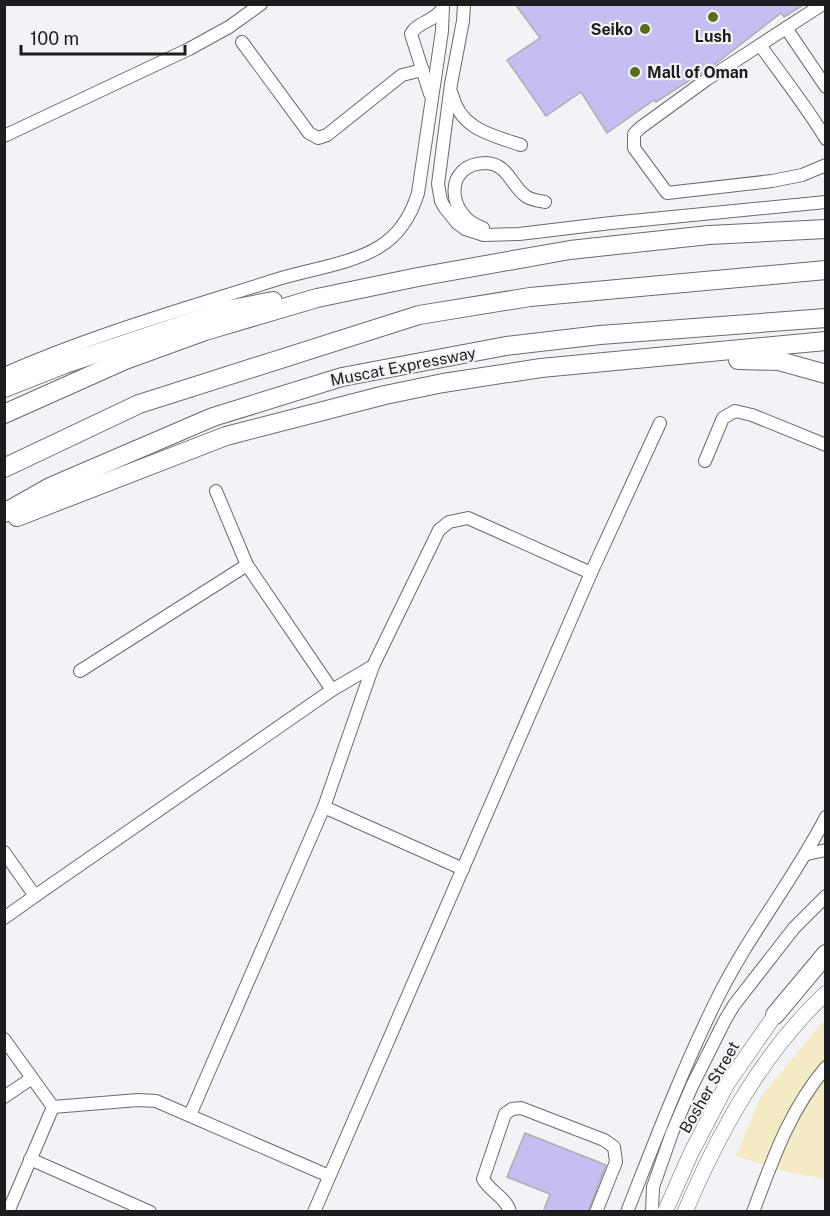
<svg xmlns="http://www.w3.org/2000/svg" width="830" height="1216" font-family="'Public Sans',sans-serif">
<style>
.sand{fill:#f4eac4}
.building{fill:#c4bef1;stroke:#aeaeb0;stroke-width:1.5}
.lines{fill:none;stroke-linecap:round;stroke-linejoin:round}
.minor-casing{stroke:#6a6b6d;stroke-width:14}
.major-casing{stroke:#6a6b6d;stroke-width:16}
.highway-casing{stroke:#6a6b6d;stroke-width:20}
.minor{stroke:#fff;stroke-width:12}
.major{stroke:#fff;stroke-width:15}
.highway{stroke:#fff;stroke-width:18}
.poi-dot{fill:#596d1c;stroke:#f2f3f6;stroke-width:2}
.labels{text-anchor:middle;stroke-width:4.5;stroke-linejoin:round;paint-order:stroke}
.poi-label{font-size:16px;font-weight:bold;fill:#1c1d1e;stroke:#f2f3f6;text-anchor:end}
.street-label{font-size:16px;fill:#1c1d1e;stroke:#f2f3f6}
</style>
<rect width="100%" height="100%" fill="#f2f3f6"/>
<!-- sand -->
<polygon class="sand" points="825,1019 825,1179 788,1172 736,1156 760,1098"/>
<!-- building -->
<g class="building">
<polygon points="515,4 805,4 784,17 781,13 718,62 656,102 654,100 607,133 581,92 546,116 507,60 540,38"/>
<polygon points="525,1133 606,1165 588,1212 543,1212 550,1194 507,1177"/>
</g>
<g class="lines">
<!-- minor casing -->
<g class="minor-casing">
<g id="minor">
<polyline points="464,4 463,21 451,84 438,184 441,201 445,208 457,223 465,229 484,235 519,234 611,223 826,202"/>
<path d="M823,4l-63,41c22,31 46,61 66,94"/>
<polyline points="786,28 826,87"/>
<polyline points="242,42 309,133 318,138 327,135 402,75 423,70"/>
<polyline points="760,45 706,80 640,128 634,134 634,148 667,193 772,181 802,175 826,165"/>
<path d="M430,94l-19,-60c6,-12 23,-12 32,-26"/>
<path d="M452,94c8,35 39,41 69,51"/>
<polyline points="4,136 189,49 229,27 261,4"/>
<path d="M483,228c-37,-12 -40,-65 3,-65 23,1 25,24 41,34 5,3 13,4 18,5"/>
<path d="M4,374c88,-39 180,-65 271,-94 31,-10 77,-16 104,-33 20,-12 32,-31 39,-54l24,-162 1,-27"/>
<polyline points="705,461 723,418 735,411 752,415 826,445"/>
<polyline points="216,491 247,565 332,690 373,666"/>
<polyline points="80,671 247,565"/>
<polyline points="324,807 373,666 439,530 449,522 468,518 591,573"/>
<polyline points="4,852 35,896 4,918"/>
<polyline points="807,854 826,850"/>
<polyline points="35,896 332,690"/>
<polyline points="4,1039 53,1107"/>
<polyline points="4,1097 32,1078"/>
<polyline points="53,1107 138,1100 156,1101 329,1176"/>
<polyline points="190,1115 324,807 463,869"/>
<polyline points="30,1159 150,1212"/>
<polyline points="8,1212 53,1107"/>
<polyline points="314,1212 591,573 660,423"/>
<path d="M510,1212c-3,-14 -20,-20 -27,-33l22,-65 7,-5 9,-1 83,32 10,7 2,15 -20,50"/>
<path d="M627,1212c28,-71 55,-142 89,-211 31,-64 77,-120 110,-184"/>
<polyline points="652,1212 653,1187 672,1133 692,1086 725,1020 734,1005 794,928 826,896"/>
<path d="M753,1212c20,-53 36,-101 73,-145"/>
</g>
</g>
<!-- major casing -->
<g class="major-casing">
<g id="major">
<polyline points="665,1212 691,1153 727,1084 775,1015 782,1007"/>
<path d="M685,1212c34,-80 77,-159 141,-219"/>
</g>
</g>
<!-- highway casing -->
<g class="highway-casing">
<g id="highway">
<polyline points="738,360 779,361 826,374"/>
<polyline points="4,388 65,364 227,310 273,301"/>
<polyline points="4,414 125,360 205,331 317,298 418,277 570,250 709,235 826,229"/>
<polyline points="4,468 139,404 419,315 530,297 826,270"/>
<polyline points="4,513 50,487 213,417 342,377 506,346 600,335 826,318"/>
<polyline points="17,517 226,436 385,395 443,383 541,368 826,341"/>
<polyline points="775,1015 826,954"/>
</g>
</g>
<!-- minor -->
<use href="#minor" class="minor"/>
<!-- major -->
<use href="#major" class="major"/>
<!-- highway -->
<use href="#highway" class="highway"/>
</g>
<!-- markers -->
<g class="poi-dot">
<circle cx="713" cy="17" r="6"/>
<circle cx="645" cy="29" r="6"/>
<circle cx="635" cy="72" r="6"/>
</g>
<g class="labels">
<!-- poi labels -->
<g class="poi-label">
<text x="633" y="35">Seiko</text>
<text x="713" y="42" text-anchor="middle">Lush</text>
<text x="647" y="78" text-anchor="start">Mall of Oman</text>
</g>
<!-- street labels -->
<g class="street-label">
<text transform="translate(403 366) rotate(-11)" y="6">Muscat Expressway</text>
<text transform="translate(709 1087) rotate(-60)" y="6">Bosher Street</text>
</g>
</g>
<!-- border -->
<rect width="830" height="1216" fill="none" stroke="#1c1d1e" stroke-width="12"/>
<!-- scale -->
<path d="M21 45v9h164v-9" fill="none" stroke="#1c1d1e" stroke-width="3"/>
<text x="30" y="45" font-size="18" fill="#1c1d1e" stroke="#f2f3f6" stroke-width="4.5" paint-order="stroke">100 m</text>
</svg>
